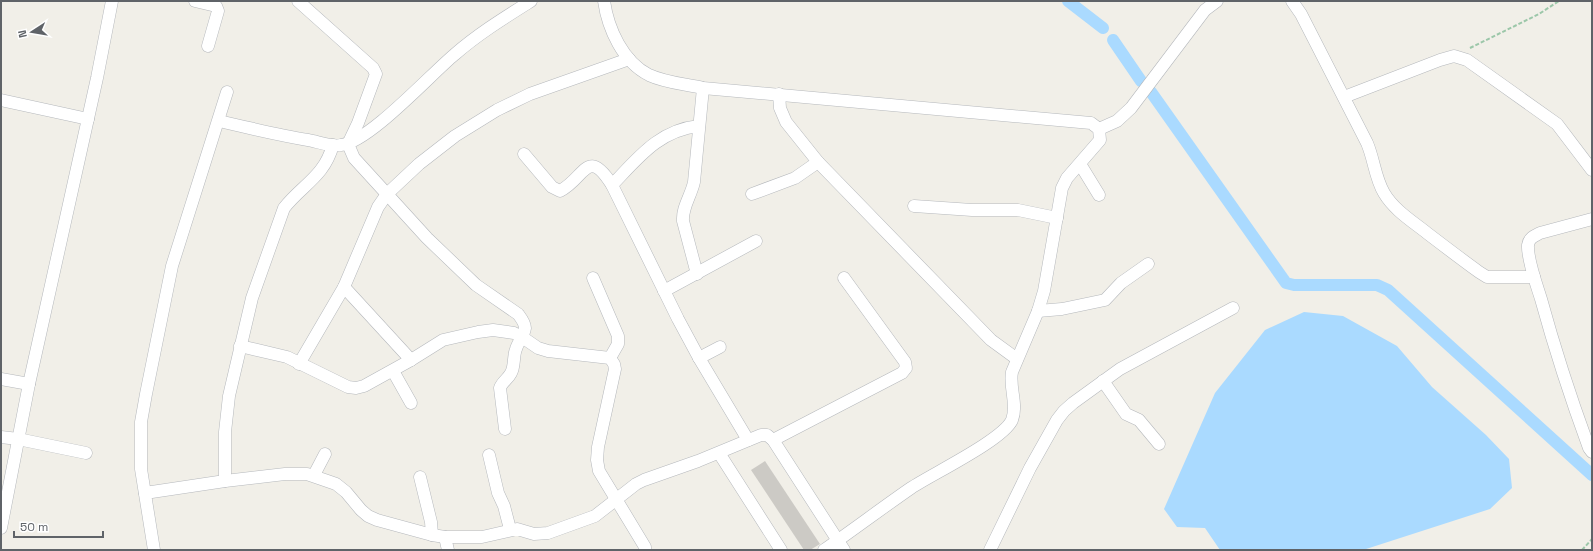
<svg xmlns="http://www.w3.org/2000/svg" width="1593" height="551" font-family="'Space Grotesk',sans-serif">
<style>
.water{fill:#aadaff}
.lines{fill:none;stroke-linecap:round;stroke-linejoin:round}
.canal{stroke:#aadaff;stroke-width:12}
.building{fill:#cccac5}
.minor-casing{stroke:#b5b8bc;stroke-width:13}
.path{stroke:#9cc7a9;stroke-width:2;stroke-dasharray:4 2;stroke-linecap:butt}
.minor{stroke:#fff;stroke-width:12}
</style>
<rect width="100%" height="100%" fill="#f1efe8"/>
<!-- water -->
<polygon class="water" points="1304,312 1343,316 1397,346 1432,387 1486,435 1509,459 1512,488 1490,509 1363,550 1220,550 1205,528 1177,527 1164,509 1215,393 1265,330"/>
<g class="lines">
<!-- canal -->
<g class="canal">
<polyline points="1068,1 1103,28"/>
<polyline points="1113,40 1141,81"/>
<polyline points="1151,92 1286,283 1294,285 1377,285 1388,290 1592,475"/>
</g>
</g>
<!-- building -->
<polygon class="building" points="765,461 820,544 810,550 804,550 751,470"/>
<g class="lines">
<!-- minor casing -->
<g class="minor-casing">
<g id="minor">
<polyline points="195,1 216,6 218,11 208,46"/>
<path d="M298,1l75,67 3,6 -18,49 -10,21 6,14 73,80 49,47 42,29c3,4 7,9 7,14 -1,8 -7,14 -9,21 -3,7 -1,17 -5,24 -3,6 -9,9 -11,15l5,41"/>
<path d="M604,1c4,28 19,61 45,74 17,8 37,9 54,13l388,35 8,6 1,11 -33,38 -5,10 -18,103 -6,20 -26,61c-3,15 6,33 0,48 -9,20 -80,54 -101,68 -29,20 -58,42 -87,62"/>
<path d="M1292,1l9,13 66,129c7,16 8,35 17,50 10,17 28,28 43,40 17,13 34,26 52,39l8,5h47"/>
<polyline points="779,94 780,108 786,122 818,162 991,340 1017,359"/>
<polyline points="1344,97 1440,60 1454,56 1467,60 1557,124 1592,170"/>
<polyline points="1,100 88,119"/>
<path d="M219,121c30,7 59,14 89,19 11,2 23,7 33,5 28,-3 89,-70 113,-90 24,-21 50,-37 77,-54"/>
<polyline points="1099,129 1117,121 1131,108 1205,10 1217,1"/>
<path d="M524,154l28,33 8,4c25,-13 27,-45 52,-6l66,134 21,39 49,82"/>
<polyline points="1080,164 1099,195"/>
<path d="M612,185c26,-27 47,-55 87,-59"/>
<polyline points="752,194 795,178 818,162"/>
<polyline points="914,206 972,210 1018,210 1057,218"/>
<path d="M1592,219l-52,14c-6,3 -11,5 -12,12 -1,14 9,41 13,54 14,51 30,100 48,149l3,4"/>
<path d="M697,274l-14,-53c-1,-14 8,-25 11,-39l9,-94"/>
<polyline points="593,278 618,336 618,344 610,358"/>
<polyline points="344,287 411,360"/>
<polyline points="664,291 756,241"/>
<polyline points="1038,311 1062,309 1105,300 1121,283 1148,264"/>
<polyline points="240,346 287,357 348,387 356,388 364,386 411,360 443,340 478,332 493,330 514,333 522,337 538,348 548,351 610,358 614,364 615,369 598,447 597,460 599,471 645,547 645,550"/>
<polyline points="699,358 720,347"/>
<polyline points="299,364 344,287 378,207 387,194 419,164 455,136 497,110 530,94 629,59"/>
<polyline points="393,371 411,403"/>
<polyline points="1,379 29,384"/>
<polyline points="1103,381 1126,414 1139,420 1159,444"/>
<polyline points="1,437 18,439 86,453"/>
<polyline points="773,440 902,373 906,368 905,362 844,278"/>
<polyline points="719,453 781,550"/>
<polyline points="489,455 498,493 504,506 510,529"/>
<polyline points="314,475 325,454"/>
<polyline points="420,477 431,522 432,535"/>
<path d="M225,481v-49l4,-36 23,-98 32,-90c19,-24 40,-31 49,-63"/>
<polyline points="145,493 225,481 285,474 307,474 336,484 346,492 361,510 368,516 377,520 432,535 445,537 482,537 517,529 534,534 548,533 595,516 636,484 644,480 698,461 761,435 767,435 773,440 844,550"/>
<polyline points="1,528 29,384 97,78 112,1"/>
<polyline points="445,537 448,550"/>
<polyline points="154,550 141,469 141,422 146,394 172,266 227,92"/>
<polyline points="990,550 1030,468 1057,420 1064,411 1073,403 1120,369 1233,308"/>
</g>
</g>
<!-- path -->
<g class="path">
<polyline points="1470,48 1539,14 1559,1"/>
<polyline points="1582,550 1592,539"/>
</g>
<!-- minor -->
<use href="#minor" class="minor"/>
</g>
<!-- border -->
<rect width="1593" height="551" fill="none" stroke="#5f6368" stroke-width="4"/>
<!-- north arrow -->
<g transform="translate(32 32) rotate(258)" stroke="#ffffff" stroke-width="3" paint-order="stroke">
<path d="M0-3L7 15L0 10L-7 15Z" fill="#5f6368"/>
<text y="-6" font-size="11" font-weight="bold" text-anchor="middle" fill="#5f6368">N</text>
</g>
<!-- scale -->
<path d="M14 531v6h89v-6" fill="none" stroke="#5f6368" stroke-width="2"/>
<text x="20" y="531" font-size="12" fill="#5f6368" stroke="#ffffff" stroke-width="3" paint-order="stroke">50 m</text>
</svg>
